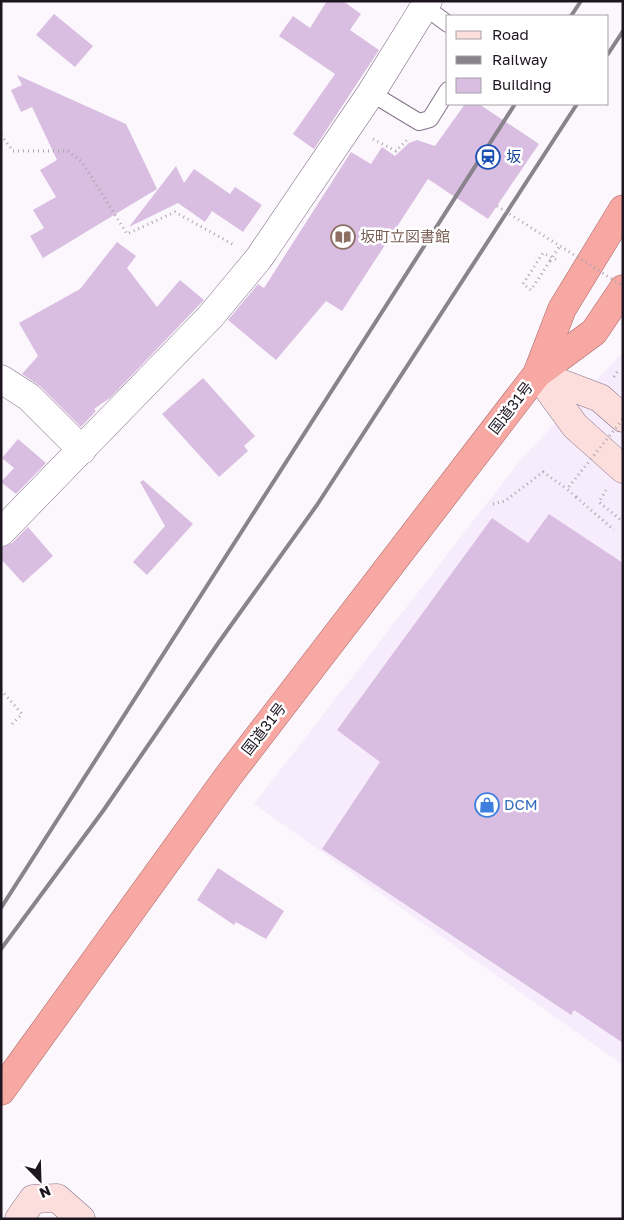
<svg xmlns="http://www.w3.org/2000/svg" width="624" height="1220" font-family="'Golos Text','Noto Sans JP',sans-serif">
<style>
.built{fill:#f7ecfb}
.building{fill:#d9bee2}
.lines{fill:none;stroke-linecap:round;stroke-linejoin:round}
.service-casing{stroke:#85718b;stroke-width:18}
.minor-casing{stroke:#85718b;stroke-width:29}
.secondary-casing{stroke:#85718b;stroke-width:29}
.trunk-casing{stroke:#a96766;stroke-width:29}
.path{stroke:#aba5ac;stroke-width:3;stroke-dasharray:1 4;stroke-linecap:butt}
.service{stroke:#fff;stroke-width:16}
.minor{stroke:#fff;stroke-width:28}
.secondary{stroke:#fcdfdc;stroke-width:28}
.trunk{stroke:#f7a8a2;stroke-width:28}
.rail{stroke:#89838b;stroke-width:4}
.path-bridge{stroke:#aba5ac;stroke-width:3;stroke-dasharray:1 4;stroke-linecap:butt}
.labels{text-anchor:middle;stroke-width:5;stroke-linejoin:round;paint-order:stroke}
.transit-label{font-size:15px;fill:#164399;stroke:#fff;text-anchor:start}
.education-label{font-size:15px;fill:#785e54;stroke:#fff;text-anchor:start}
.street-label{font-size:15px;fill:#1d1520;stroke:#fff}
.shop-label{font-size:15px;fill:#366cbe;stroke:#fff;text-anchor:start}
</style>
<rect width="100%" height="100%" fill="#fcf7fd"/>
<!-- built -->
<polygon class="built" points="623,352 623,1065 254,804 522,458"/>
<!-- building -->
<g class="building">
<polygon points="327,1 343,1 361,14 350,30 379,50 314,149 293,134 335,74 279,36 293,16 310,28"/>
<polygon points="54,14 93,46 75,67 36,35"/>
<polygon points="17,75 126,124 157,189 43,258 30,236 44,228 33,210 56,197 40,170 57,160 32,107 21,112 11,90 22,85"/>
<polygon points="465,104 479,104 539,144 488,219 428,179 342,311 326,301 276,360 228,320 258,284 264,288 351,152 371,164 382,147 395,156 409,143 417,140 435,146"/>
<polygon points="176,166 184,183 194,169 230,194 235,187 262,205 243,232 212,211 205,222 178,203 129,227"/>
<polygon points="117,242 136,256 127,268 157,307 180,280 204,300 110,398 94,409 96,411 81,427 40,386 22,374 38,356 19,323 80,289"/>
<polygon points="203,378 255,436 244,446 248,451 219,477 162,414"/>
<polygon points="18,439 46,463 16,494 1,482 14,468 2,458"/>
<polygon points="143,480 193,524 147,575 133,562 165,526 140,482"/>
<polygon points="549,514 623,563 623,1043 574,1010 571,1015 322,849 380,762 337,730 492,518 528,543"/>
<polygon points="28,527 53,556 23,583 1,559 1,547 12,543"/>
<polygon points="218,868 284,911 266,939 236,922 234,925 197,900"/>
</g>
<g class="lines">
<!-- service casing -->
<g class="service-casing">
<g id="service">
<polyline points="425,7 448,24"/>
<polyline points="371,93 419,122 430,119 448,90"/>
</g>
</g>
<!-- minor casing -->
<g class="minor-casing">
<g id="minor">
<polyline points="1,379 29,397 82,450"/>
<polyline points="1,532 210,317 259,258 371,93 428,1"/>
</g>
</g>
<!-- secondary casing -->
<g class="secondary-casing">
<g id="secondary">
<polyline points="537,374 575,426 623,469"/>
<polyline points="537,374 600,398 623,418"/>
<polyline points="19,1219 33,1199 57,1198 81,1219"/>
</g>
</g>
<!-- trunk casing -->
<g class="trunk-casing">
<g id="trunk">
<polyline points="537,374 562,309 623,209"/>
<polyline points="1,1091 229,775 537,374 594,332 623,289"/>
</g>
</g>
<!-- path -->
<g class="path">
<polyline points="1,135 13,151 68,151 82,162 127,234 175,212 234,245"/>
<polyline points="373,139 396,151 408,139"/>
<polyline points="550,261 531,290 523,284 543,253 559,261"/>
<polyline points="614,377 619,369"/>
<polyline points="606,490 599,502 622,521"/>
<polyline points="576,497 614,530"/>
<polyline points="493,504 505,501 543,472 567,489"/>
<polyline points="1,690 22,714 11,725"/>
</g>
<!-- service -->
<use href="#service" class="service"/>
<!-- minor -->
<use href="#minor" class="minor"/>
<!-- secondary -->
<use href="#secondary" class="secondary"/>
<!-- trunk -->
<use href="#trunk" class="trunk"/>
<!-- rail -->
<g class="rail">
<polyline points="571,16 581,1"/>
<polyline points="608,54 623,31"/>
<polyline points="1,908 515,104"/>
<polyline points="1,949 103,811 219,642 317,505 577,104"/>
</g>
<!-- path-bridge -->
<g class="path-bridge">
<polyline points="497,206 623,286"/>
<polyline points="550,261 559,247"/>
<polyline points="576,497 567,489 623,419"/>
</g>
</g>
<!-- icons -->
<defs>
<g id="station-ring" transform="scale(1.25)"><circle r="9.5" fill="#fff" stroke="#1a4fb4" stroke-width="1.5"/><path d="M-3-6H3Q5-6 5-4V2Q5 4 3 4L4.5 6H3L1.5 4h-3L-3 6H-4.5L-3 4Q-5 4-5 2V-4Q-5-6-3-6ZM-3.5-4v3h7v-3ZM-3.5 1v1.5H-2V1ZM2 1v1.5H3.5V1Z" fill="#1a4fb4"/></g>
<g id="library-ring" transform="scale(1.25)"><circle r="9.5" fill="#fff" stroke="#8d6e63" stroke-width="1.5"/><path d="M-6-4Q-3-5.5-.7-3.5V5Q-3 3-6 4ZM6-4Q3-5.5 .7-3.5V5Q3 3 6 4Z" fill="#8d6e63"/></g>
<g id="shop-ring" transform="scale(1.25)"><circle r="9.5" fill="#fff" stroke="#3f7fe0" stroke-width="1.5"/><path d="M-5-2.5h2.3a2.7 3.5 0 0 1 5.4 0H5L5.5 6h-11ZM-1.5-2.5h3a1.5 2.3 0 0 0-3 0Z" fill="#3f7fe0"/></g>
</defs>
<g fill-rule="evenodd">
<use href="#station-ring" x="488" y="157"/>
<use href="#library-ring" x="343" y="237"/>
<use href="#shop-ring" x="487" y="805"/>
</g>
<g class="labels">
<!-- transit labels -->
<g class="transit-label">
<text x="506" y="162">坂</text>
</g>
<!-- education labels -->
<g class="education-label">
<text x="360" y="242">坂町立図書館</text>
</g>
<!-- street labels -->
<g class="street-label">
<text transform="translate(511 408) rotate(-52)" y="5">国道31号</text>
<text transform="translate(264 729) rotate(-52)" y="5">国道31号</text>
</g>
<!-- shop labels -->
<g class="shop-label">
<text x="504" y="810">DCM</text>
</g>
</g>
<!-- border -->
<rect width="624" height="1220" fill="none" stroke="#1d1520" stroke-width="5"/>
<!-- legend -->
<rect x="446" y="15" width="162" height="90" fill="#ffffff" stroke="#a5a1a6"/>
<rect x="456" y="31" width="25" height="8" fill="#fcdfdc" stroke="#a5a1a6"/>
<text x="492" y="40" font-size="15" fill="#1d1520">Road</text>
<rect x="456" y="56" width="25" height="8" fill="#89838b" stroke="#a5a1a6"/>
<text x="492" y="65" font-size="15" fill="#1d1520">Railway</text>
<rect x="456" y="78" width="25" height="15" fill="#d9bee2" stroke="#a5a1a6"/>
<text x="492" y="90" font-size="15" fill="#1d1520">Building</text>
<!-- north arrow -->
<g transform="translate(40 1180) rotate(157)" stroke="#ffffff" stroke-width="4" paint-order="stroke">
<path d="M0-4L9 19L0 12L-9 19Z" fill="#1d1520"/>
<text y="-8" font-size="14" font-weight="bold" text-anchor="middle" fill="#1d1520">N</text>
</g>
</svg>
